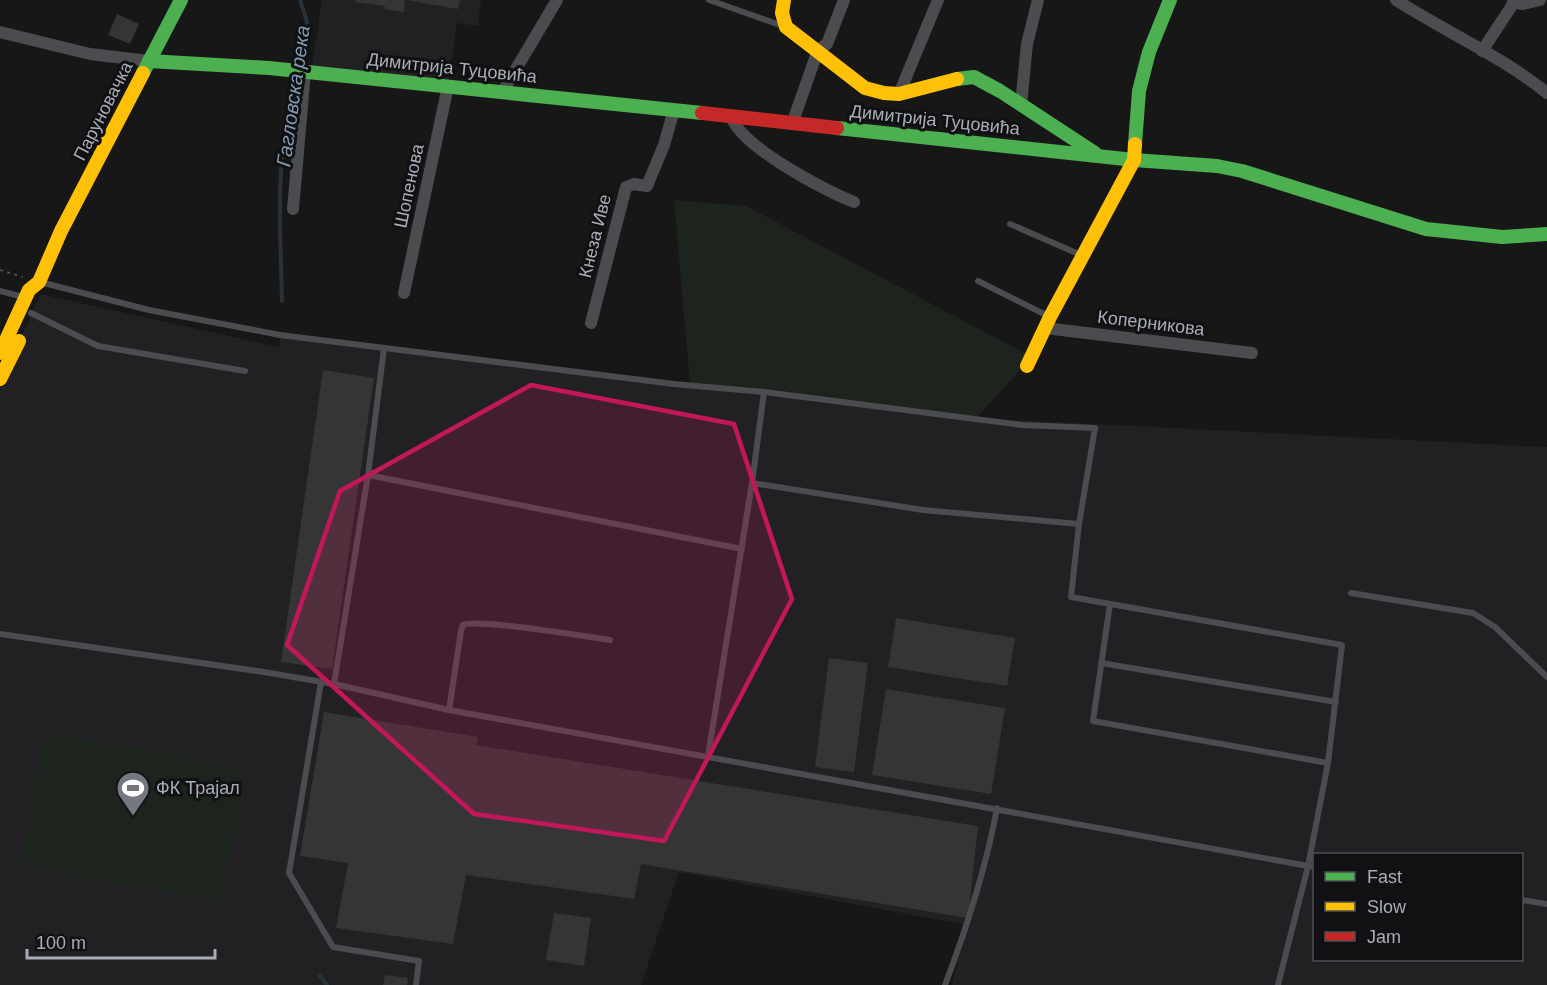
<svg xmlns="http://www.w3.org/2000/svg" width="1547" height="985" font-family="Arial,sans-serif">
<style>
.built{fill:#212123;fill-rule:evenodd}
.green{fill:#1d241e}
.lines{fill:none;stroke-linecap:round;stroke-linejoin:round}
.stream{stroke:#2a3239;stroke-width:4}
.building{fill:#353536}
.path{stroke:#4d4e52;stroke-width:2;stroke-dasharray:3 4.5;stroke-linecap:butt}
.lane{stroke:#4b4c50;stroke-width:6}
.street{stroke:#4b4c50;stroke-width:12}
.fast{stroke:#4caf50;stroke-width:14}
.slow{stroke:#ffc107;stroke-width:14}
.jam{stroke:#c62828;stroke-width:14}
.marked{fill:#c2185b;fill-opacity:0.2;stroke:#c2185b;stroke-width:4.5;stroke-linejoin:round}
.labels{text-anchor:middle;stroke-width:6;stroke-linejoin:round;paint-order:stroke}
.street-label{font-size:18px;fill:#a8adb8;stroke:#111113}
.poi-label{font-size:18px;fill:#a8adb8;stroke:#111113;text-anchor:start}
.water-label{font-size:20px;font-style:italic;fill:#7f9bb3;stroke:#111113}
</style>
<rect width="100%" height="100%" fill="#171717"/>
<!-- built -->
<g class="built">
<polygon points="322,0 481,0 478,26 457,23 448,86 311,73"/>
<path d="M40,294l239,53 1,-12 696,83 571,29v538h-595l15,-60 -288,-53 -38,113h-641v-606l27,-54zM1314,854h208v106h-208z"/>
</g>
<!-- green -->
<g class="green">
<polygon points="674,200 746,206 1032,357 976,418 690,383"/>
<polygon points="44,732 246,768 222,902 20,866"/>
</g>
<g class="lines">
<!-- stream -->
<g class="stream">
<polyline points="300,0 307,22 301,67"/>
<path d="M282,301c-1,-56 -6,-116 4,-172 2,-14 10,-26 12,-40"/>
<polyline points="320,976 327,985"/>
</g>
</g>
<!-- building -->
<g class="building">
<polygon points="355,0 405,0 404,12 384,9 385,6 355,2"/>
<polygon points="406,0 460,0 458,9"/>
<polygon points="117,14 139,24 130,44 108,35"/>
<polygon points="323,370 374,378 332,669 281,662"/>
<polygon points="896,618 1015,638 1007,686 888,667"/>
<polygon points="829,658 868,663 854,772 815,767"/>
<polygon points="886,689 1005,708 991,794 872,775"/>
<polygon points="324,712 478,737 476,745 978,826 968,918 641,864 634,899 466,875 453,944 336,928 348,863 300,856"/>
<polygon points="554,913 591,918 584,966 546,960"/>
<polygon points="385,975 408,978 407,985 383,985"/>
</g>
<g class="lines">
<!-- path -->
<polyline class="path" points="0,270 23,277"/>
<!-- lane -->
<g class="lane">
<polyline points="709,0 783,26"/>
<polyline points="1010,224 1081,255"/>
<polyline points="978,281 1050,317"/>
<polyline points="40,282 149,310 280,335 674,384 764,392 1022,425 1095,428 1079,524 923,510 752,483"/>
<polyline points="0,291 23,297"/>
<polyline points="31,313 98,346 245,371"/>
<polyline points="368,475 742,549"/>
<polyline points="1351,593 1473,613 1495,627 1547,677"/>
<polyline points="1110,604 1093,721 1328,763"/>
<polyline points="0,634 264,672 334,684 449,710 1308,866 1328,763 1342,645 1071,597 1079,524"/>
<polyline points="1101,663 1336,702"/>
<polyline points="321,682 289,873 333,947 419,961 416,985"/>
<polyline points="334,684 368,475 384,348"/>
<path d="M449,710l12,-79 2,-6c13,-7 125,12 147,15"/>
<polyline points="708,756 752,483 764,392"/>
<polyline points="1522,900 1547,904"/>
<path d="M945,985c22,-58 41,-116 52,-177"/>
<polyline points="1278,985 1308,866 1314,867"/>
</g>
<!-- street -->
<g class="street">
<path d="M1396,0c50,32 105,56 151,93"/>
<polyline points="1513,2 1523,4 1540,0"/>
<polyline points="0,32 90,54 149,61"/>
<polyline points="1482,51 1511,7 1514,0"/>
<polyline points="503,91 557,0"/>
<polyline points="899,94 938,0"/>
<polyline points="1021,105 1027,44 1038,0"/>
<path d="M731,116c9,30 94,75 123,86"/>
<polyline points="792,124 818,50 827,44 844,0"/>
<polyline points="293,209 305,72"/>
<polyline points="404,293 448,86"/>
<polyline points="591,323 626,187 634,184 647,186 664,145 674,110"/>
<polyline points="1045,328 1252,353"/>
</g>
<!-- fast -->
<g class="fast">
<polyline points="149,61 269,68 702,113"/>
<polyline points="143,73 181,0"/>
<polyline points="957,79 974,77 1000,91 1095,153"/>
<polyline points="837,128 1134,160 1217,166 1242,171 1426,229 1502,237 1547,234"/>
<polyline points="1135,144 1139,91 1149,52 1170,0"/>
</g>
<!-- slow -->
<g class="slow">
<polyline points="784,0 782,13 786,27 865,88 884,93 899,94 957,79"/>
<polyline points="0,353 29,290 39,282 61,231 143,73"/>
<polyline points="1027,366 1050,317 1134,160 1135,144"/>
<polyline points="0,379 19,341"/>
</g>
<!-- jam -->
<polyline class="jam" points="702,113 837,128"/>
</g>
<!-- marked area -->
<path class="marked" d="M531,385l203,39 58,175 -128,242 -190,-27 -187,-169 53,-154z"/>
<!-- icons -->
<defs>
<g id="stadium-pin" transform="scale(1.725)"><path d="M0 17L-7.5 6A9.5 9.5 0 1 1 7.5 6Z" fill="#757880" stroke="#111113"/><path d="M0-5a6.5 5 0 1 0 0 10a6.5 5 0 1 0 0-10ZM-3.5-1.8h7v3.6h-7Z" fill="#fff"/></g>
</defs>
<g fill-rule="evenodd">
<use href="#stadium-pin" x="133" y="788"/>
</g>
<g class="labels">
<!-- street labels -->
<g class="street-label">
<text transform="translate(452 68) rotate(6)" y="6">Димитрија Туцовића</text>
<text transform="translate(103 111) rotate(-63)" y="6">Паруновачка</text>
<text transform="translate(935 120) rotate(6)" y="6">Димитрија Туцовића</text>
<text transform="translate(409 186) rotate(-78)" y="6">Шопенова</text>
<text transform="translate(595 236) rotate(-76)" y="6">Кнеза Иве</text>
<text transform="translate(1151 323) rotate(7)" y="6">Коперникова</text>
</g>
<!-- poi labels -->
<g class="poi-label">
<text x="156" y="794">ФК Трајал</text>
</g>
<!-- water labels -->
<g class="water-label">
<text transform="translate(293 96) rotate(-82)" y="7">Гагловска река</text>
</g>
</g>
<!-- legend -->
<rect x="1313" y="853" width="210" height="108" fill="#111113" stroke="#4d4f55" stroke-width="1.5"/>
<rect x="1325" y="872" width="30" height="9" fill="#4caf50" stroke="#4d4f55" stroke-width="1.5"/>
<text x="1367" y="883" font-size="18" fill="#a8adb8">Fast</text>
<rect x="1325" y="902" width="30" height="9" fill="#ffc107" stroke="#4d4f55" stroke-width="1.5"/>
<text x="1367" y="913" font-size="18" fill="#a8adb8">Slow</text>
<rect x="1325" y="932" width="30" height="9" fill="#c62828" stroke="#4d4f55" stroke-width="1.5"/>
<text x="1367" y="943" font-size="18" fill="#a8adb8">Jam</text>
<!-- scale -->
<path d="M27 949v9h188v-9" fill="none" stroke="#a8adb8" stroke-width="3"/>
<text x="36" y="949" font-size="18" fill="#a8adb8" stroke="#111113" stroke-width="4.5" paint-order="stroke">100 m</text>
</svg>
